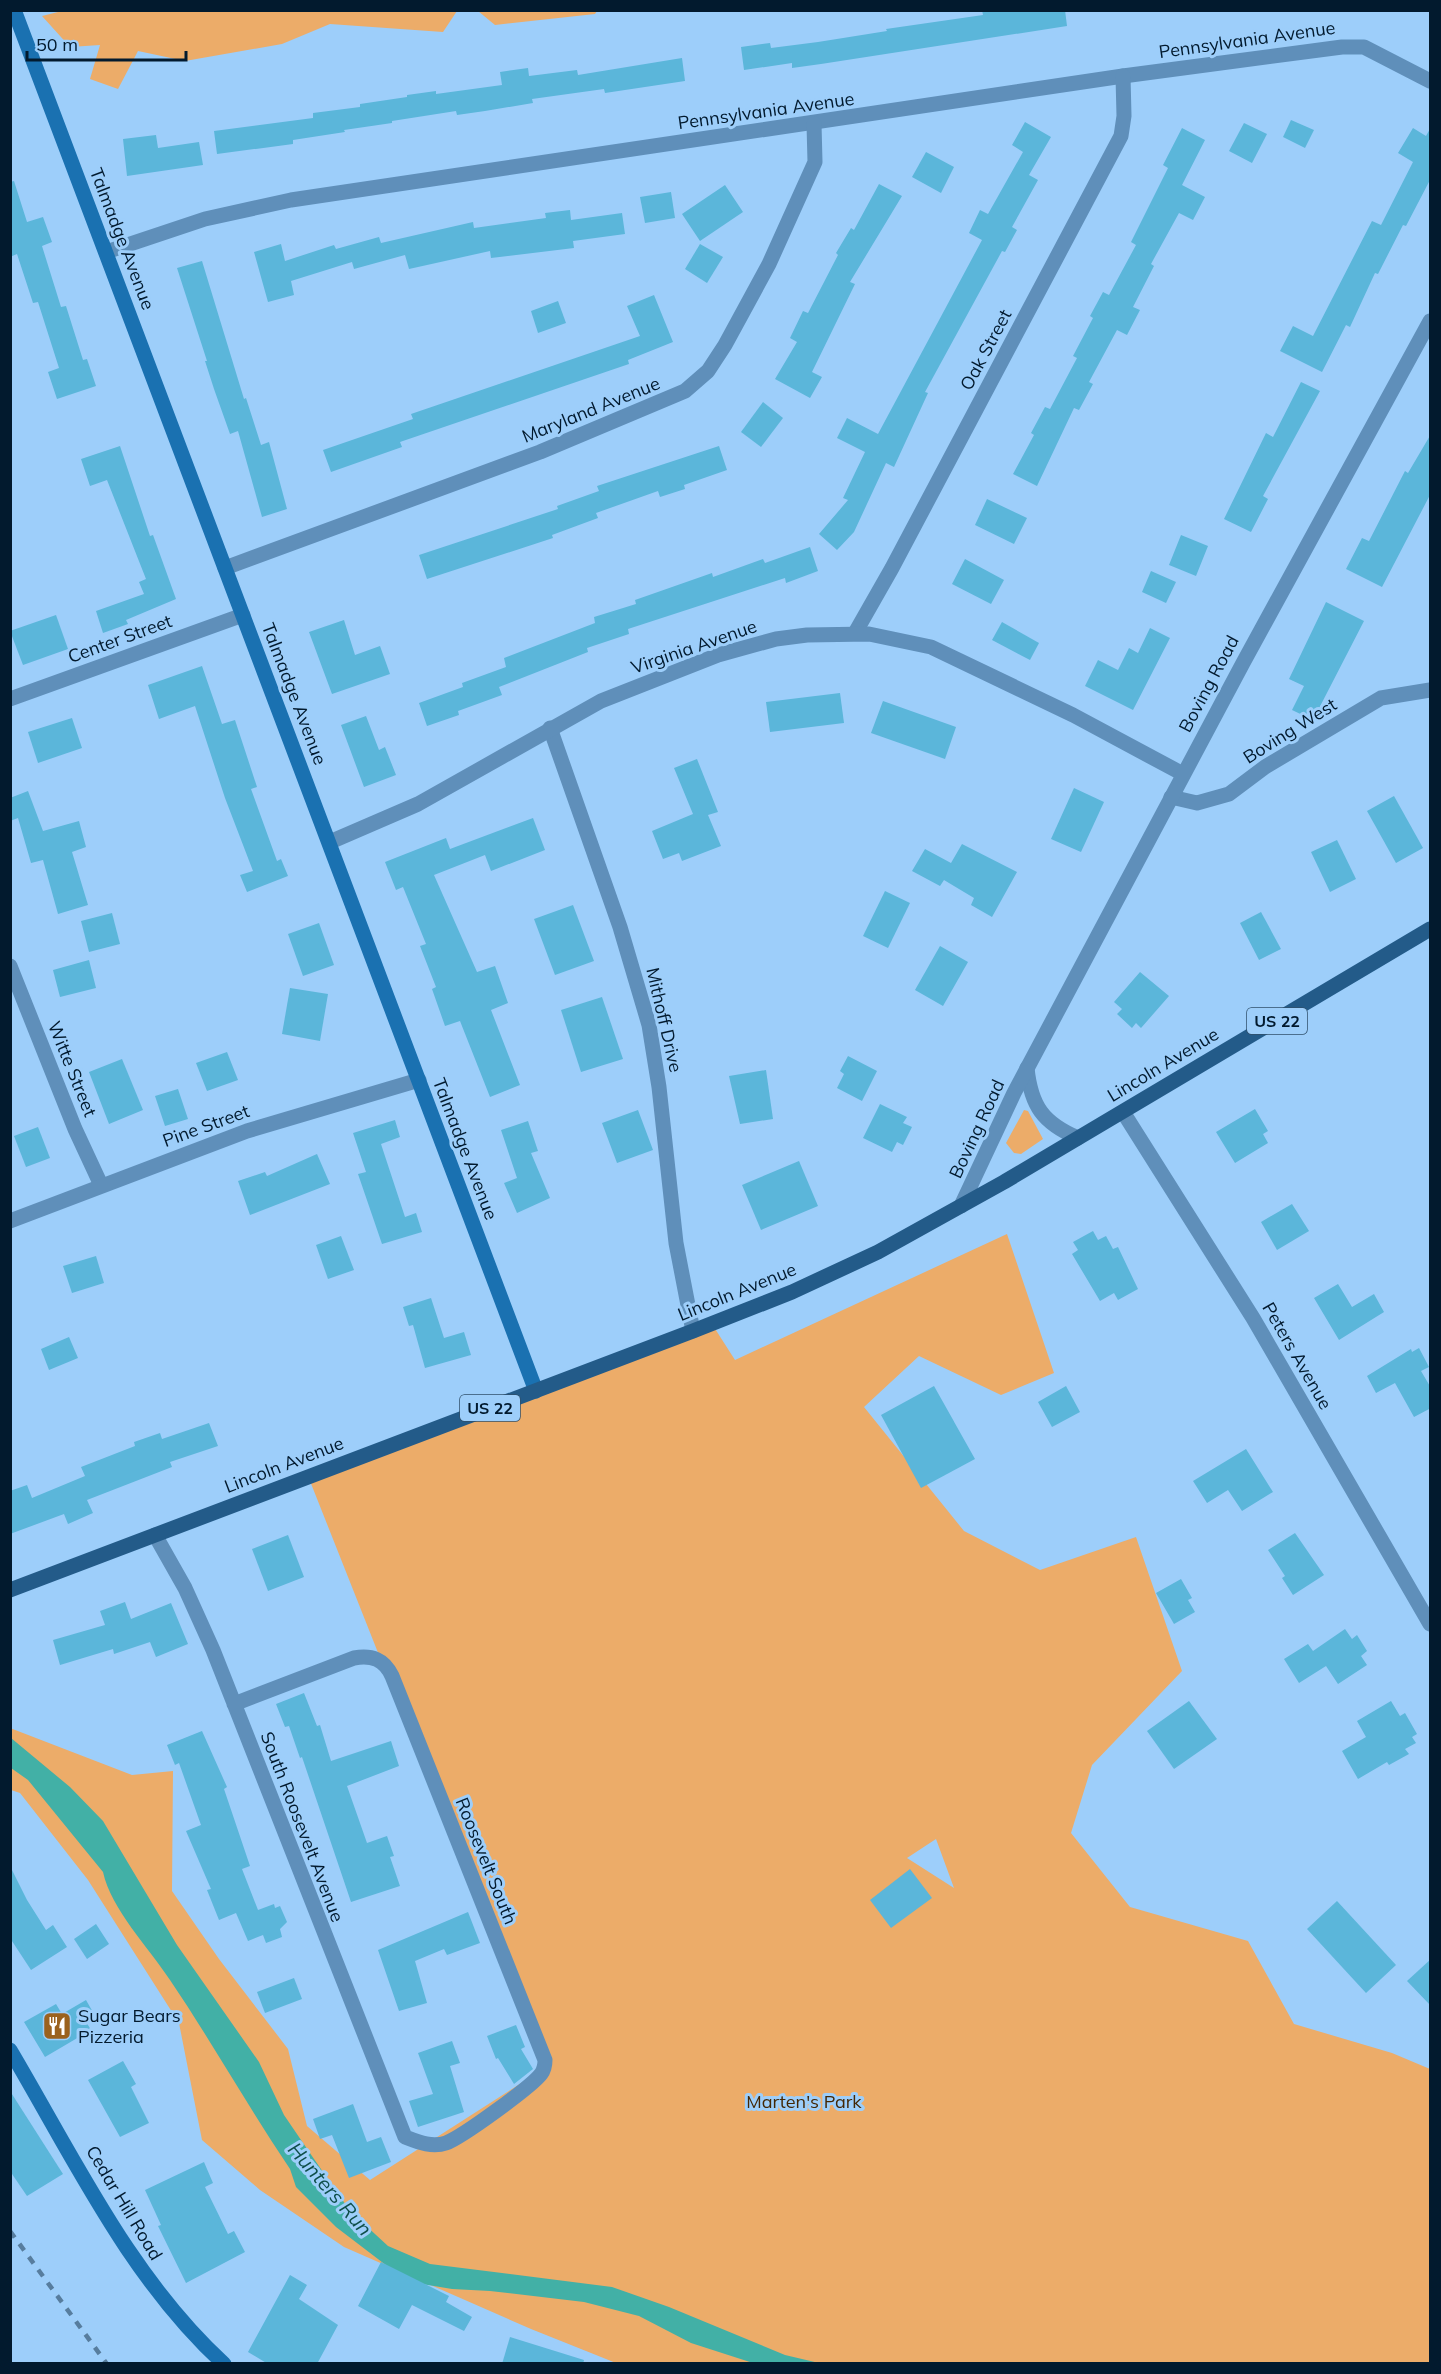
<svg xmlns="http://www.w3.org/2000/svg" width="1441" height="2374" font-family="Mulish,sans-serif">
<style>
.green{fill:#ecac69;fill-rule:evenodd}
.water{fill:#42b0a6}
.building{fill:#5bb6da}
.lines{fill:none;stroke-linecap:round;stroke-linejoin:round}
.street{stroke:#5f8fba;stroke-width:15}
.secondary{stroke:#1a71b1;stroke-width:15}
.primary{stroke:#235b89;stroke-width:15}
.rail{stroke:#577d9e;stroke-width:4.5;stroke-dasharray:8 8;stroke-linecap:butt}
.labels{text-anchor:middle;stroke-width:6;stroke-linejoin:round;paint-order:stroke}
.shield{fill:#9dcefa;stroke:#30506b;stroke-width:1.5}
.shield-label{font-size:16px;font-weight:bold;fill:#021a2e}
.street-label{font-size:18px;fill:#021a2e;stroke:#9dcefa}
.poi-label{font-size:18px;fill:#021a2e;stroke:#9dcefa;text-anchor:start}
.park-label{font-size:18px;fill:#432705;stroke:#9dcefa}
.water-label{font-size:20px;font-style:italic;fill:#0f4f4a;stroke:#9dcefa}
</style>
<rect width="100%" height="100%" fill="#9dcefa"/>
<!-- green -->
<g class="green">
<polygon points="66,10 457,10 457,11 443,32 330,24 282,44 185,61 138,51 118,89 90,79 100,45 70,47 42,16"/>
<polygon points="478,11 597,11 595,14 495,25"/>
<polygon points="1024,1110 1028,1111 1043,1139 1021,1154 1014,1153 1006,1143"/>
<path d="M1007,1234l47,139 -53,22 -82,-39 -55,51 100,124 76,39 96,-33 46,134 -90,94 -21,68 59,74 118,34 46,83 98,29 38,16v294h-814l-85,-34 -187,-82 -84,-57 -58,-50 -23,-117 -91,-143 -68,-87 -9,-3 -1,-62 122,47 41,-4 -1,120 47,68 69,90 19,77 63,54 173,-111 -235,-593 404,-152 23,36zM936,1839l18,49 -47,-30z"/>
</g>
<!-- water -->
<path class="water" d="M11,1738l59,49 33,34 74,124 82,117 25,53 30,44 36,52 38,35 42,18 182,23 57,20 116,48 34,8h-66l-62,-20 -52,-27 -55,-14 -94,-11 -38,-2 -36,-6 -21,-11 -59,-45 -40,-40 -6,-18c-42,-62 -78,-127 -120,-189 -21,-32 -59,-71 -67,-108l-75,-92 -17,-12z"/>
<!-- building -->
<g class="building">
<polygon points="982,10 1065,10 1067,26 821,64 792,68 792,63 744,70 741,47 770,43 771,48 818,42 887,31 886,29 983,15"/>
<polygon points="682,58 685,81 605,93 604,89 532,99 533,103 485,111 457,115 456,111 392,121 392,123 344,130 345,132 293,140 293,144 217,154 214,131 313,118 313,113 360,107 360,104 407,97 407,95 436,91 436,94 502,85 500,72 528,68 529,76 577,70 578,75"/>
<polygon points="1291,120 1314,130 1305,148 1283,137"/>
<polygon points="1025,122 1051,137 1029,175 1038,180 1012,227 1017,230 1005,252 1002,251 925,392 928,393 894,467 886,463 854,532 837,550 819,534 848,500 843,498 865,452 837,438 847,418 878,434 982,240 969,233 980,210 988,214 1023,152 1012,145"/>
<polygon points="1244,123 1267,134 1252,163 1229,151"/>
<polygon points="1431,127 1431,178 1406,226 1403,225 1378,274 1375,273 1350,327 1346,325 1322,372 1280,351 1293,326 1313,336 1372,221 1381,225 1413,162 1398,153 1413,128 1426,136"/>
<polygon points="1182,128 1205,140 1182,185 1205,197 1193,220 1179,213 1151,264 1154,266 1133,307 1140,310 1127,335 1117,330 1089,382 1093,384 1079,410 1074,408 1037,486 1013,474 1034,435 1031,433 1045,407 1050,409 1077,358 1073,356 1093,318 1090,316 1103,292 1109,295 1136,245 1131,242 1168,168 1163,165"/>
<polygon points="156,135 158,148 199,142 203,165 127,176 123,139"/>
<polygon points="926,152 954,167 941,193 912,177"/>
<polygon points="14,181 27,222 43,217 52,242 42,246 61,307 66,306 83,360 87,359 96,386 57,399 48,372 59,368 38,302 33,303 17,254 10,257 10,182"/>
<polygon points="879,184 902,196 850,282 855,284 812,372 822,377 810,398 775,379 797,342 790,338 803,311 808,313 838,255 836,253 851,228 854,230"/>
<polygon points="725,185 743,212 700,241 682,214"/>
<polygon points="671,192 675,218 645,223 640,197"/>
<polygon points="570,210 571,220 622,213 625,234 573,241 574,248 491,258 490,251 409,269 405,255 354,269 352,262 291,281 294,295 268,302 254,252 281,244 285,261 334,245 336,249 379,237 381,243 473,222 474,228 546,218 545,213"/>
<polygon points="700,244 723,257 707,283 685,269"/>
<polygon points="202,261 244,399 246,398 261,445 269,442 287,509 262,517 238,431 230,434 214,389 205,361 207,361 177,268"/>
<polygon points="654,295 673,342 628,360 629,364 400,442 402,447 331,472 323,450 413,419 411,414 640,336 627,306"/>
<polygon points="558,301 566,323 538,333 531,311"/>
<polygon points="1301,382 1320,391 1263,496 1268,499 1251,532 1224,519 1266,433 1273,437"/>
<polygon points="763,402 783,418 761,447 741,432"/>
<polygon points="1431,434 1431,493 1382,587 1346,569 1362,538 1369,541 1405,471 1408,473"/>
<polygon points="120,446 150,536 153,535 176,599 126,620 128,624 103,633 96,611 144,594 139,582 146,579 107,480 90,486 81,459"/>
<polygon points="719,446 727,470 684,485 685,489 660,497 658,491 596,513 598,518 552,535 553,538 427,579 419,555 558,509 557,506 599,491 597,486"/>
<polygon points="987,499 1027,518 1014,544 975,525"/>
<polygon points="1181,535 1208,546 1196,576 1169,565"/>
<polygon points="810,547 818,571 786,583 785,578 628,629 629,634 587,648 588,652 499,687 502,695 458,711 459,715 427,726 419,703 463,687 462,683 506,667 504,658 595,623 594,617 636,604 635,600 712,573 713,577 763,559 765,563"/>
<polygon points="965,559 1004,580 991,604 952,584"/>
<polygon points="1151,571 1176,582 1166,603 1142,592"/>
<polygon points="1326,602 1364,621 1313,720 1292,710 1304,686 1289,679"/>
<polygon points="56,615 68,649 23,665 10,631"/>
<polygon points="344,620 355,655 380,646 390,674 332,694 309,632"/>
<polygon points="1002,622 1039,643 1030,660 992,640"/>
<polygon points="1150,628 1170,638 1133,710 1085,686 1098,660 1118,670 1129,648 1138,653"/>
<polygon points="202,666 222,724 235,720 257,787 251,789 277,861 281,859 288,876 247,892 240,875 253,871 225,798 195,706 159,719 148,685"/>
<polygon points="840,693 844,723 770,732 766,702"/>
<polygon points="883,701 956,727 945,759 871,733"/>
<polygon points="366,716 379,750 385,747 396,775 364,787 341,725"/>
<polygon points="72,718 82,748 38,763 28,732"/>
<polygon points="697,759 718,812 708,815 721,846 682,861 679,853 663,859 652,831 693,814 674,768"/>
<polygon points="1074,788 1104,802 1081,852 1051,839"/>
<polygon points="28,791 43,831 79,821 86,847 72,852 88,905 58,914 43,860 31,863 18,818 10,821 10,798"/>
<polygon points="1394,796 1423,848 1396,863 1367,811"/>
<polygon points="533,818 545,850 491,871 485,855 434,875 477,972 495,966 508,1003 491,1010 520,1085 490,1097 460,1021 445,1026 432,989 436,987 420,946 426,944 403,887 396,890 385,862 446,838 450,849"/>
<polygon points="1337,840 1356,879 1330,892 1311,852"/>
<polygon points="962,844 1017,872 992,917 971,905 974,898 944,880 940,886 912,871 925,849 951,863"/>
<polygon points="885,891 910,903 888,948 863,936"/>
<polygon points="573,905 594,961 555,975 534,919"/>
<polygon points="1261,912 1281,949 1259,960 1240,923"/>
<polygon points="112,913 120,944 89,952 81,921"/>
<polygon points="319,923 334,965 303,976 288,934"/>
<polygon points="940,946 968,962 943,1006 915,990"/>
<polygon points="89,960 96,988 60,997 53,970"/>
<polygon points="1140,972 1169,996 1141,1028 1136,1023 1132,1028 1117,1014 1122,1009 1114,1002"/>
<polygon points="290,988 328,994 320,1041 282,1034"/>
<polygon points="602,997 623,1059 581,1072 561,1010"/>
<polygon points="227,1052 238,1080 207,1091 196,1063"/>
<polygon points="848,1056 877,1071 862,1101 837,1088 844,1074 840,1071"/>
<polygon points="122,1059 143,1110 109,1124 89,1072"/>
<polygon points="766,1070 773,1119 740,1124 729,1076"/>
<polygon points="178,1089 188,1119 165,1126 155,1096"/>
<polygon points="880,1104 907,1117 903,1123 912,1127 903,1145 897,1142 892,1152 863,1138"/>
<polygon points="1255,1109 1268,1131 1263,1134 1268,1143 1235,1163 1216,1132"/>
<polygon points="638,1110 653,1150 617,1163 602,1123"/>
<polygon points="395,1120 400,1137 381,1144 405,1217 416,1213 422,1232 382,1244 358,1174 366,1172 353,1133"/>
<polygon points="528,1121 538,1151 531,1153 550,1198 517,1213 504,1183 517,1178 501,1130"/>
<polygon points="38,1127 50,1158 26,1167 14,1136"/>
<polygon points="317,1154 330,1184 250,1215 238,1181 265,1172 267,1176"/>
<polygon points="799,1161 818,1206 761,1230 742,1185"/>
<polygon points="1292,1204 1309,1231 1277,1250 1261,1222"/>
<polygon points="1093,1231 1098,1240 1106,1236 1113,1249 1118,1247 1138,1289 1118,1300 1114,1293 1100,1301 1072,1254 1078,1250 1073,1242"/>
<polygon points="341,1236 354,1270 328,1279 316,1245"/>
<polygon points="96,1256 104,1283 72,1293 63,1266"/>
<polygon points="1338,1284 1352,1307 1374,1294 1384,1312 1339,1340 1314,1298"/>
<polygon points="431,1298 444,1338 464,1332 471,1355 425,1368 413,1325 409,1326 403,1307"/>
<polygon points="69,1337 78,1358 49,1370 41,1349"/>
<polygon points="1419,1348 1429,1367 1421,1371 1431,1388 1431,1408 1414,1417 1395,1383 1376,1393 1367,1376 1411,1349 1412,1352"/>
<polygon points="934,1386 975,1459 921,1488 881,1415"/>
<polygon points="1066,1386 1080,1412 1052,1427 1038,1402"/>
<polygon points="209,1423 218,1446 170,1462 172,1467 87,1500 93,1513 68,1524 64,1514 10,1534 10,1491 27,1485 32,1498 85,1476 81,1467 135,1446 134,1442 160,1433 162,1439"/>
<polygon points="1246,1449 1273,1492 1242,1511 1228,1490 1207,1503 1193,1481"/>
<polygon points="1295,1533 1324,1575 1293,1595 1282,1578 1285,1576 1268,1550"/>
<polygon points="288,1535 304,1577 268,1591 252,1549"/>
<polygon points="1181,1579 1192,1598 1188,1600 1195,1612 1174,1624 1156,1593"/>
<polygon points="125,1602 131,1619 171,1603 188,1644 156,1657 150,1642 114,1654 113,1649 60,1665 53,1640 105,1625 100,1611"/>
<polygon points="1345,1629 1352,1639 1357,1635 1367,1651 1361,1656 1367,1665 1338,1684 1326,1666 1299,1683 1284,1659 1308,1644 1313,1651"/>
<polygon points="304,1693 317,1726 320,1725 331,1761 391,1741 399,1766 347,1786 367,1843 387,1836 394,1856 390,1857 400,1886 351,1902 302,1757 300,1758 289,1726 285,1727 276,1704"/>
<polygon points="1189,1701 1217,1739 1174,1769 1147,1731"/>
<polygon points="1391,1701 1400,1716 1405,1713 1417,1734 1412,1737 1416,1743 1405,1749 1409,1754 1389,1765 1387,1762 1358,1779 1342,1751 1366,1737 1357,1721"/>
<polygon points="202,1731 227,1787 224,1789 250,1866 242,1869 258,1910 274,1904 275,1908 280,1906 287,1922 280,1929 282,1937 266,1943 263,1935 248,1941 236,1913 219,1920 207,1890 211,1889 186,1831 201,1825 179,1763 175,1765 167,1745"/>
<polygon points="10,1866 27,1900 46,1930 53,1925 67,1947 31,1970 10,1938"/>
<polygon points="910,1869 932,1898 891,1928 870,1900"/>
<polygon points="1337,1901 1396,1965 1366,1993 1307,1929"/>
<polygon points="468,1912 480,1943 447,1955 444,1949 415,1961 427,2003 399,2011 378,1950"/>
<polygon points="96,1924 109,1944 87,1959 74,1939"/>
<polygon points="1431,1959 1431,2006 1407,1981"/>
<polygon points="294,1978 302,1999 265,2013 257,1992"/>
<polygon points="86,2000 94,2014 85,2020 91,2030 45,2057 24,2022 56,2004 62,2014"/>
<polygon points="516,2025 525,2047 521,2049 533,2069 514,2084 498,2058 496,2059 487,2036"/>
<polygon points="452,2041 460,2063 450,2066 464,2112 418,2127 409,2101 433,2094 418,2053"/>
<polygon points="123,2061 136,2084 131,2087 149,2123 120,2137 88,2080"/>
<polygon points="10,2091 63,2174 27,2196 10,2171"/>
<polygon points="353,2104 367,2142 381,2137 391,2162 349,2178 332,2135 320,2139 313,2119"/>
<polygon points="204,2162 213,2183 205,2187 228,2234 234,2231 245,2252 186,2283 158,2226 161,2225 145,2190"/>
<polygon points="381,2262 449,2296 446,2302 472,2317 464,2331 412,2305 399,2329 358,2306"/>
<polygon points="290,2275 307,2285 299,2299 338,2325 317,2364 268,2364 248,2352"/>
<polygon points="510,2337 584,2360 583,2364 502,2364"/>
</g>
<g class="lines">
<!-- street -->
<g class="street">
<polyline points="106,252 205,219 291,200 1123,76 1342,47 1364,47 1430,81"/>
<polyline points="225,568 540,452 685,391 708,371 725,345 769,264 815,162 814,124"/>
<polyline points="855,633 892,568 1121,136 1124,116 1123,76"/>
<polyline points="10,699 243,615"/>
<polyline points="550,728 620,927 649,1025 659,1087 676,1243 693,1331"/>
<polyline points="1171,797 1197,803 1229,794 1265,767 1381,698 1430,690"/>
<polyline points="330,842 418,804 601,701 718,655 776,639 807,635 869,634 931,647 1073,715 1183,774"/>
<polyline points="10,966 75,1129 101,1185"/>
<path d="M1027,1068c4,38 16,55 51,70"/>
<polyline points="1123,1112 1253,1318 1430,1624"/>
<polyline points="961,1206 1014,1093 1243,663 1430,321"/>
<polyline points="10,1221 247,1131 419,1080"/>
<path d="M155,1535l30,53 28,62 192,487c13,5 27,11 41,6 16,-6 85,-56 95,-69 3,-4 4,-9 4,-14l-153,-384c-8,-17 -20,-21 -38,-18l-120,46"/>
</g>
<!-- secondary -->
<g class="secondary">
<polyline points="14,10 536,1391"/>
<path d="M10,2050c64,108 120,228 214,314"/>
</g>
<!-- primary -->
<polyline class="primary" points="10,1590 693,1331 792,1292 878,1252 1004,1182 1430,929"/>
<!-- rail -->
<polyline class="rail" points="10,2231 107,2364"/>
</g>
<!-- icons -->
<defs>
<g id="restaurant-square" transform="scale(1.5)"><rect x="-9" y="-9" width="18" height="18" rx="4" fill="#9b621e" stroke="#9dcefa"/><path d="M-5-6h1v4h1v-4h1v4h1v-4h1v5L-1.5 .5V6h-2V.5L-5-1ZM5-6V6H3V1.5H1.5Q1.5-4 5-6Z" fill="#fff"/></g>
</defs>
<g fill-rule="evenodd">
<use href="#restaurant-square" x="57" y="2026"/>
</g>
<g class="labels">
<!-- shield labels -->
<g class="shield">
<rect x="1247" y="1008" width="60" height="26" rx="4.5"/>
<rect x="460" y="1395" width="60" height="26" rx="4.5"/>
</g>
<g class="shield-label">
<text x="1277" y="1027">US 22</text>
<text x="490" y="1414">US 22</text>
</g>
<!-- street labels -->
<g class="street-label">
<text transform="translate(1247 40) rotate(-8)" y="6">Pennsylvania Avenue</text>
<text transform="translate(766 111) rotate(-8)" y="6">Pennsylvania Avenue</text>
<text transform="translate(122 239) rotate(69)" y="6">Talmadge Avenue</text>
<text transform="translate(986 350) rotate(-62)" y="6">Oak Street</text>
<text transform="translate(591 410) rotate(-22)" y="6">Maryland Avenue</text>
<text transform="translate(120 639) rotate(-20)" y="6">Center Street</text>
<text transform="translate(694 647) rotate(-19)" y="6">Virginia Avenue</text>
<text transform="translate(1209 684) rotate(-62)" y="6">Boving Road</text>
<text transform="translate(294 694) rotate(69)" y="6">Talmadge Avenue</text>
<text transform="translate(1290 731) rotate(-32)" y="6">Boving West</text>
<text transform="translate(664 1020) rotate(77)" y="6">Mithoff Drive</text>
<text transform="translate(1163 1065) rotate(-31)" y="6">Lincoln Avenue</text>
<text transform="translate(72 1069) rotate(68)" y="6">Witte Street</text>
<text transform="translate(206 1126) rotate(-20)" y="6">Pine Street</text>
<text transform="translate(977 1129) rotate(-65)" y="6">Boving Road</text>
<text transform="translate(465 1149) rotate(69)" y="6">Talmadge Avenue</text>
<text transform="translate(737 1292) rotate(-22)" y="6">Lincoln Avenue</text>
<text transform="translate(1297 1356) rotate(60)" y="6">Peters Avenue</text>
<text transform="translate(284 1465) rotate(-21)" y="6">Lincoln Avenue</text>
<text transform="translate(302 1827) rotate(69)" y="6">South Roosevelt Avenue</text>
<text transform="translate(486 1861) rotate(68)" y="6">Roosevelt South</text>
<text transform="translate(124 2203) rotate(59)" y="6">Cedar Hill Road</text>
</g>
<!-- poi labels -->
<g class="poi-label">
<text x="78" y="2022">Sugar Bears<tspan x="78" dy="21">Pizzeria</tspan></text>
</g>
<!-- park labels -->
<g class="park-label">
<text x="804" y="2108">Marten's Park</text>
</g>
<!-- water labels -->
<g class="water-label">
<text transform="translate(330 2189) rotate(49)" y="7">Hunters Run</text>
</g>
</g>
<!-- border -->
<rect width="1441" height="2374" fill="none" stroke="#021a2e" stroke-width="24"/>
<!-- scale -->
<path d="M27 51v9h159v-9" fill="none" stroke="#021a2e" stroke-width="3"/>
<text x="36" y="51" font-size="18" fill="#021a2e" stroke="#9dcefa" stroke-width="4.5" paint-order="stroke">50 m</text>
</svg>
